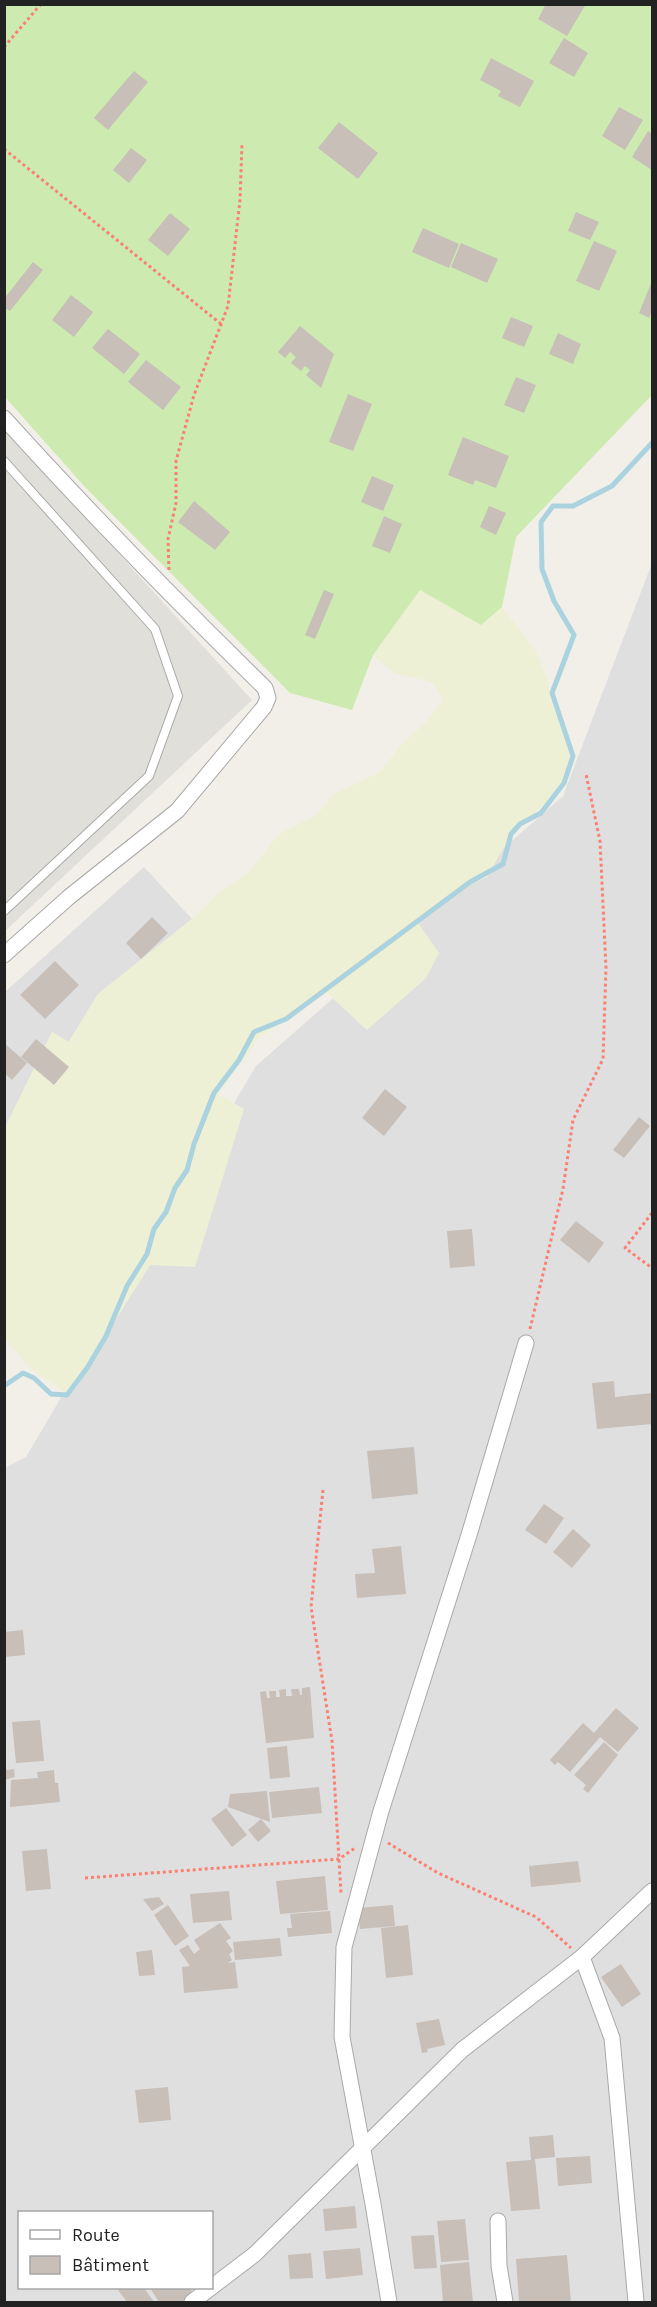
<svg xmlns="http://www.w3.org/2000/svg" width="657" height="2307" font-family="Karla,sans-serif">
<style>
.residential{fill:#e0dfdf;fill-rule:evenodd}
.airport{fill:#e1dfda}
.farmland{fill:#eef0d5}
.grass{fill:#cdebb0}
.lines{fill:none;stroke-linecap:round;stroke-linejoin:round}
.stream{stroke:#aad3df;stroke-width:5}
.building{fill:#c7bfb8}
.service-casing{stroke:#a9a9a9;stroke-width:10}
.minor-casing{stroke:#a9a9a9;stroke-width:17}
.path{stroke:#fa8072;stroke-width:3;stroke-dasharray:3 3;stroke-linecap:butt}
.service{stroke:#fff;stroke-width:8}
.minor{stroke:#fff;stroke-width:15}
</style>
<rect width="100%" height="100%" fill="#f2efe9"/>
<!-- residential -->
<g class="residential">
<path d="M652,563v1739h-647v-834l21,-11 230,-391 307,-270zM20,2212h192v76h-192z"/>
<polygon points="144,867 192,919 98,994 68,1043 52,1032 5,1129 5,992"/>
</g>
<!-- airport -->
<polygon class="airport" points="5,429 252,700 5,931"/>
<!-- farmland -->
<polygon class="farmland" points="420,589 481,625 502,607 536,651 549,684 550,702 562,722 571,766 564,782 527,823 517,824 487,877 451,893 416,920 439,953 426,978 367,1030 327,993 259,1038 218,1094 244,1109 195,1267 150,1265 69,1395 32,1370 5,1339 4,1129 52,1032 69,1042 98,994 192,919 220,892 250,871 279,834 318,814 332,795 380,772 400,746 430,718 443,699 431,682 394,673 373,655"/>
<!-- grass -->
<polygon class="grass" points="4,5 652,5 652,395 516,537 502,607 481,625 420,590 373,655 352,710 290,693 84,486 5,397"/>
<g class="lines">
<!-- stream -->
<polyline class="stream" points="4,1386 23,1373 34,1378 51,1394 67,1395 87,1368 106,1336 127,1286 147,1254 154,1229 166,1212 175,1188 187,1170 194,1144 214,1093 239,1060 254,1032 286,1019 470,882 503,864 511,834 520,824 541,813 564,783 573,756 552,693 574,635 554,601 542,569 541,522 553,506 573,506 612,486 652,443"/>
</g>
<!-- building -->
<g class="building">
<polygon points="546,4 586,4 567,36 538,19"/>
<polygon points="564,38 588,53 574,77 549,63"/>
<polygon points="491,58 534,81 520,107 498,96 501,91 480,80"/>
<polygon points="134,71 148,82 108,130 94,118"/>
<polygon points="619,107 643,120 625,150 602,136"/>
<polygon points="339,122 378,153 358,179 318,148"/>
<polygon points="648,131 652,134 652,170 632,157"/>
<polygon points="131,148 147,160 129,183 113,170"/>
<polygon points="576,212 599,222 590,240 568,231"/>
<polygon points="170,213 190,229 168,256 148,240"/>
<polygon points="423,228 459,244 449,268 412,252"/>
<polygon points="594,241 617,251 599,291 576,281"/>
<polygon points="461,243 498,259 487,283 451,267"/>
<polygon points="33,262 43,270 10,311 4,307 4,299"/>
<polygon points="652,281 652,310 649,318 639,313"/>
<polygon points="71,295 93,312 74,337 52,320"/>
<polygon points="511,317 533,326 524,347 502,338"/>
<polygon points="300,326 334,354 321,388 306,375 310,370 305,366 301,371 291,363 296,357 290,352 285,358 278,352"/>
<polygon points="108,329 140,354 124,374 92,348"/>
<polygon points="558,333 581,344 573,364 549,354"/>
<polygon points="146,360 181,387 163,410 128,382"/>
<polygon points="516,377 536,385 524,413 504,405"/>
<polygon points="348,394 372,404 353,451 329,442"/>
<polygon points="463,437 509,456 496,488 475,480 473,485 448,475"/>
<polygon points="372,476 394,485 383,511 361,502"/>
<polygon points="194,501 230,532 215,550 178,522"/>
<polygon points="489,506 506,513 496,535 480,527"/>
<polygon points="384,516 402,524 390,553 372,546"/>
<polygon points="324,590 334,594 315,639 305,635"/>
<polygon points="152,917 168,933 141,959 126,943"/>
<polygon points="55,961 79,985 45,1019 20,995"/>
<polygon points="36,1039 69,1067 54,1085 21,1057"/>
<polygon points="4,1043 27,1063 12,1080 4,1073"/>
<polygon points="385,1089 407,1107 384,1136 362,1118"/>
<polygon points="639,1117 650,1126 624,1158 613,1150"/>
<polygon points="576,1221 604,1243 589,1263 560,1240"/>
<polygon points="472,1229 475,1266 450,1268 447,1231"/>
<polygon points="614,1381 615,1397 652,1393 652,1424 597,1429 592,1383"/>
<polygon points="414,1447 418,1494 372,1499 367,1451"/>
<polygon points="544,1504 564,1518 546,1544 525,1530"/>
<polygon points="573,1529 591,1545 572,1568 553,1552"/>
<polygon points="401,1546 406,1594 357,1598 355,1574 375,1573 372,1549"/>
<polygon points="23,1630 25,1655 4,1657 4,1632"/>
<polygon points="310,1687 314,1738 266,1743 260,1692 266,1691 267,1698 270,1698 269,1691 276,1691 276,1697 280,1697 279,1690 286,1689 286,1696 292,1696 291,1689 299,1689 300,1695 302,1695 302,1688"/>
<polygon points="616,1708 639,1728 618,1752 600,1737 570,1772 558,1762 555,1765 550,1760 583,1723 594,1733"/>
<polygon points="40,1720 44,1761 16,1763 12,1722"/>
<polygon points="604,1742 618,1755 588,1793 583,1789 586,1785 574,1775"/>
<polygon points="287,1746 290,1777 270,1779 267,1748"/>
<polygon points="4,1765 7,1770 14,1769 15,1777 4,1780"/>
<polygon points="54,1770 55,1783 58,1783 60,1802 10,1807 11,1780 38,1778 37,1772"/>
<polygon points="319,1787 322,1813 272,1818 269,1792"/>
<polygon points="267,1791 270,1822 228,1807 230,1794"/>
<polygon points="226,1808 247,1835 232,1847 211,1819"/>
<polygon points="261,1819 271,1831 258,1842 248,1830"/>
<polygon points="47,1849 51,1889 26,1891 22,1851"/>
<polygon points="578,1861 581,1882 531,1887 529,1866"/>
<polygon points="325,1876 328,1910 280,1914 276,1881"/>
<polygon points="229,1891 232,1920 193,1923 190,1894"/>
<polygon points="159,1897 164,1904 152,1911 143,1899"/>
<polygon points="168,1905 189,1936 175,1946 154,1915"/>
<polygon points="393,1905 395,1926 360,1929 358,1908"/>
<polygon points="330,1911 332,1933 288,1937 287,1928 292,1928 290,1914"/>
<polygon points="220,1923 231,1938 226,1941 233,1951 229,1954 232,1960 228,1963 235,1962 238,1988 184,1993 182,1967 190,1966 179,1950 188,1945 194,1954 200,1949 194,1940"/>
<polygon points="408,1925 413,1975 386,1978 381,1928"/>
<polygon points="280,1938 282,1956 235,1960 233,1942"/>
<polygon points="152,1950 155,1975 139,1976 136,1952"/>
<polygon points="621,1964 641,1994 622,2007 601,1977"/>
<polygon points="439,2019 445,2045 427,2049 428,2052 422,2053 416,2023"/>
<polygon points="168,2087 171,2120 139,2123 135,2090"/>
<polygon points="553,2135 555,2157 535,2159 540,2209 511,2211 506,2162 531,2160 529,2137"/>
<polygon points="590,2156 592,2183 558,2186 556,2158"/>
<polygon points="355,2206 357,2228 325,2231 323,2209"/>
<polygon points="465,2219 469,2260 441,2262 437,2221"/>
<polygon points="434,2235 437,2268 414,2269 411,2236"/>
<polygon points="360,2248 363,2275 326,2279 323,2251"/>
<polygon points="311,2253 313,2278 290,2279 288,2255"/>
<polygon points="567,2255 571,2302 519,2302 516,2259"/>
<polygon points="469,2262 473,2302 443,2302 440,2265"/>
<polygon points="123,2288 144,2288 154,2302 127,2302 118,2290"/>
<polygon points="150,2288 189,2288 194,2294 181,2302 159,2302"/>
</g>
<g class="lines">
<!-- service casing -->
<g class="service-casing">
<polyline id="service" points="4,461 155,629 178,696 149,776 4,911"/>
</g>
<!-- minor casing -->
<g class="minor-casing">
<g id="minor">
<path d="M4,418c84,93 171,182 261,270l3,10 -4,9 -87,104 -108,86 -65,58"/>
<polyline points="582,1957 612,2038 636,2302"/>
<polyline points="498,2221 499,2266 505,2302"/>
<polyline points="192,2302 255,2254 462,2050 582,1957 652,1891"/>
<polyline points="389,2302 373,2204 342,2037 344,1947 381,1811 469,1535 526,1343"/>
</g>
</g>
<!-- path -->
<g class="path">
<polyline points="4,47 41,4"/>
<polyline points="4,149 221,324"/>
<polyline points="169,570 168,539 176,503 176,461 194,395 228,306 240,200 242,144"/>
<polyline points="652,1213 625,1248 652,1268"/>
<polyline points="530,1329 563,1189 573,1120 603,1059 606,968 600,841 586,774"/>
<polyline points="323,1490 311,1607 332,1741 341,1894"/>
<polyline points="388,1843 438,1873 536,1917 571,1948"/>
<polyline points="85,1878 339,1859 355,1848"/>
</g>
<!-- service -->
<use href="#service" class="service"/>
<!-- minor -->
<use href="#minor" class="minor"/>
</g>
<!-- border -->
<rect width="657" height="2307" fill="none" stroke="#222222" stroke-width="12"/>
<!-- legend -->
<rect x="18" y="2211" width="195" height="78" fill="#ffffff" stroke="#a7a7a7" stroke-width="1.5"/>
<rect x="30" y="2230" width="30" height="9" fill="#ffffff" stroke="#a7a7a7" stroke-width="1.5"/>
<text x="72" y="2241" font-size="18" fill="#222222">Route</text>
<rect x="30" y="2256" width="30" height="18" fill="#c7bfb8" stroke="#a7a7a7" stroke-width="1.5"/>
<text x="72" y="2271" font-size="18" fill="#222222">Bâtiment</text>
</svg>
